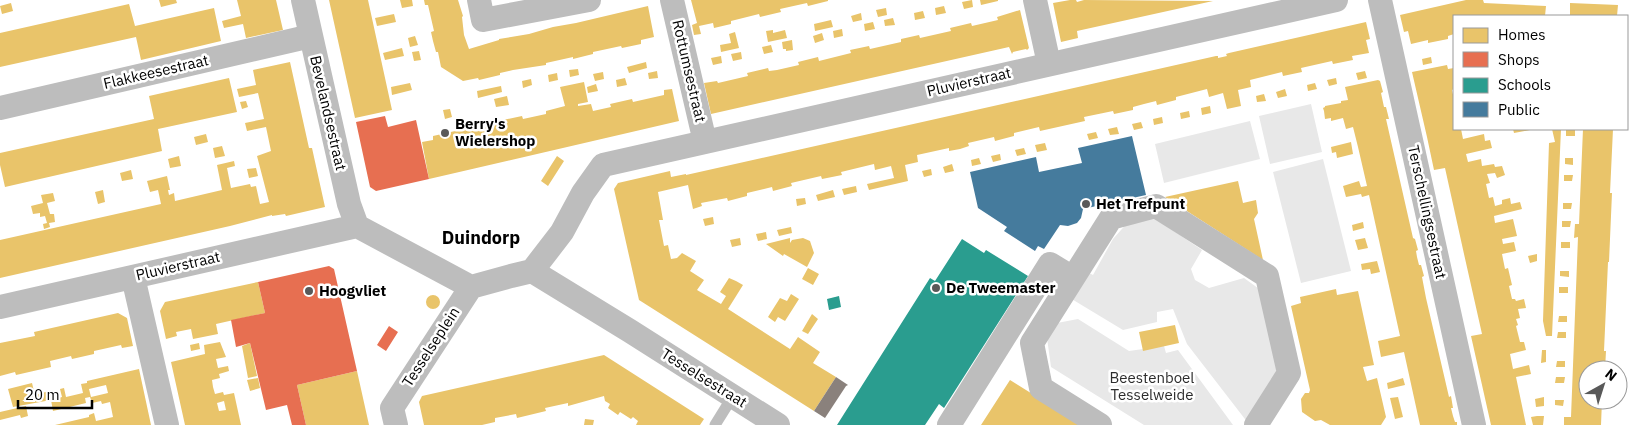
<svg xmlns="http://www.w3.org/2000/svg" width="1643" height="425" font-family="'IBM Plex Sans',sans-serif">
<rect width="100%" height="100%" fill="#fff"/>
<path fill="#e8e8e8" d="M1311,104L1322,152L1270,164L1259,116Z
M1250,121L1260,159L1164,183L1155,144Z
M1323,159L1351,271L1301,283L1273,172Z
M1150,215L1202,250L1191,269L1195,280L1209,288L1244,278L1262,291L1281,369L1248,423L1187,344L1173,309L1157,312V322L1123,330L1070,298L1085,271L1093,275L1113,239L1129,221Z
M1078,319L1129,351L1164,346L1166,353L1178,350L1233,425H1144L1051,367L1047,338L1057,323Z"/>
<path fill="#e9c46a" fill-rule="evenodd" d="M159,0H176L177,3L161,7Z
M237,0H276L283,30L246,38L243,24L224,28L222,21L241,16Z
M329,0H368L392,110L355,118Z
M400,0H412L413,6L402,8Z
M424,0H458L463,16L462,17L464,35L469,49L499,40V39L529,34L553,27L576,23L648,6L654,37L641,40V44L622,48L621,46L593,52V54L573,59V57L546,63V65L513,70L500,73V75L479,80L478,78L463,81L441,67L438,52H436L433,41L431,32L434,31L428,5H425Z
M691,0H828V1L808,6L807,3L780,9L781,12L760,17L759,14L731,21V24L714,28L713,23L699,26L701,34L694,35L692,25L697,23Z
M972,0L973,7L964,9L962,2Z
M980,0H998V1L981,5Z
M1070,0H1076L1077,2L1084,0L1213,1L1077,31L1078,38L1061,42L1053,3Z
M1466,0H1483L1484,3L1546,6L1545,16H1454V34L1448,36V39L1428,43V40L1411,44L1408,31L1404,32L1400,15Z
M11,3L13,11L2,14L0,6Z
M1570,3L1618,5L1617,16H1570Z
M129,4L135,26L214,8L221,41L141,60L136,37L0,67V33Z
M944,6L946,13L936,15L935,8Z
M886,8L887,15L878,17L876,10Z
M1020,10L1029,48L1027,50L1026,49L1013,52L1012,54L1009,47L711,114L704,83L717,81L718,83L748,76L747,73L768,68L769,71L777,70L799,65L798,62L818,57L819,61L851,53L850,50L869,46L870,49L901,42V39L919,35L920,38L951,31L950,28L971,23L972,26L998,20L997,17Z
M923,11L925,18L915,20L914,13Z
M861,13L862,20L853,22L851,16Z
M394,14L396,22L377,26L375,18Z
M893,18L895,25L885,26L884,20Z
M831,20L833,27L815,31L814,24Z
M873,22L875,29L865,31L864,24Z
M1366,22L1370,39L1366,40L1369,53L1352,56L1353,60L1333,64L1332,61L1301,68L1302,72L1283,76L1282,72L1250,80L1251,87L1238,90L1241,106L1227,109L1223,93L1209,97L1207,89L1176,97V100L1157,105L1156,101L1144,104L1133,107V110L1114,114L1113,111L1084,117L1085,121L1040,131L1039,127L1014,133V136L995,141L994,137L968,143L969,146L960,149L949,151V148L917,155L918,162L905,165L908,181L869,190L867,184L894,178L891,166L875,170L874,164L841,172L842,175L822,179L821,176L791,183L792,186L773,191L772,187L747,193V196L728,201L727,198L701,203L702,206L693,209L688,185L658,192L663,220H659L664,246L668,245L671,259L677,258L682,253L696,261L690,271L704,280L697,290L721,304L726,296L720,292L729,278L736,281L743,285L728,309L790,349L798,337L820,352L813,363L836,377L814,411L639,300L614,189L618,183L670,171L671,177L686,174V175L1216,56H1218V58L1227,56L1226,54L1229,53Z
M842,29L843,36L834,38L833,31Z
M773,30V33L785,30L787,38L768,42L766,31Z
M735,32L739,48L721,52L720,45L731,43L729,34Z
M822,33L824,40L815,43L813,36Z
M415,36L418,45L410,47L408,38Z
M792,40L793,50L786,51V49H783L782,42Z
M771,45L773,52L764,54L762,47Z
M402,48L404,56L385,60L383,53Z
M419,51L421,60L414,61L412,52Z
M741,52L742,59L733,61L731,54Z
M721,56L722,63L713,65L711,58Z
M1431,57L1432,63L1423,65L1422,59Z
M290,62L309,148H312L325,207L286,216L285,214L272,216V215L230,226L0,278V240L161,204L158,190L150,192L147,181L167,176L170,190H168L169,195L174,193L175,201L222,190L217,165L234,161L235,166L227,168L231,188L250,184L251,187L256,186L260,204L269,202L257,156L271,151L266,127L247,131L245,123L264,119L258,93L239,97L237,89L256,85L253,70Z
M646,62L647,68L629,73L627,67Z
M1447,65L1448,69L1454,68V89L1452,90L1454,99V129H1461L1463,139L1484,134L1485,141L1490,140L1492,148L1466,154L1468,162L1481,159L1482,166L1494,164L1495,167L1502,166L1505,175L1497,178L1495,173L1487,174L1490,183L1486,184L1489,198L1493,197L1495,206L1502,204V200L1510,198L1511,204L1520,202L1522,209L1494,216L1495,223L1513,219L1517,236L1502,239L1503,244L1514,242L1516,251L1502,254L1505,269L1508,268L1512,285L1509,286L1512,299H1515L1516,301L1524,299L1526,308L1518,309L1520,318L1516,319L1518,325L1516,326L1520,342H1524L1526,350L1510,354L1513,369L1529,365L1531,374L1516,377L1526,425H1491L1471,336L1482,334L1464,254L1445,168L1434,170L1427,137L1412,72Z
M578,69L579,75L570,77L569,70Z
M657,71L658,78L649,79L648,73Z
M1365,71L1367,78L1358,80L1356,73Z
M603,72L604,79L595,81L593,74Z
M557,73L558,80L549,82L548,75Z
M229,78L237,112L158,129L162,151L5,187L0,165V153L154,119L149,96Z
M625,78L627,85L617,87L616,80Z
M1336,78L1337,84L1329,86L1327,80Z
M531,79L532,85L523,88L522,81Z
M1378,80L1380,81L1383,92L1381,93L1384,107H1386L1389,119H1386L1413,238L1415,239L1418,250L1416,251L1417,257L1419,265H1421L1424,276L1422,277L1426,298L1449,397L1451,396L1453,408H1451L1453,416L1455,422H1457V425H1420L1404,352L1381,357L1378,341L1400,336L1369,195L1362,197L1361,194L1346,197L1343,186L1359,181L1361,187L1367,186L1358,147L1353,127L1346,129L1343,118L1331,121V118L1325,119L1324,111L1323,108L1325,107V106L1341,103V101L1348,100L1345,87Z
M584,82L588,102L578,104V106L591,104L593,111L611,107L610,104L632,99L633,102L664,95V90L672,89L679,121L429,179L422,142L433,140V136L464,129L463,124L476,121L478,129L490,126L489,123L522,116L523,119L546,114V111L565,106L560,87Z
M410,83L412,90L392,95L391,87Z
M1315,83L1317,89L1308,91L1307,85Z
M596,84L598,91L588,93L587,87Z
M501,86L502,92L478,98L477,91Z
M1285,89L1287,96L1278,98L1276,92Z
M1264,94L1266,101L1257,102L1256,96Z
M507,96L509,105L496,107L494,99Z
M246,101L248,107L242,109L240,102Z
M1210,106L1211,113L1202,115L1201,108Z
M450,109L452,117L445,119L443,110Z
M1189,111L1190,117L1181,119L1180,113Z
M1162,117L1163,123L1154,125L1153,119Z
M1141,122L1143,128L1134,130L1132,124Z
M1117,127L1119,134L1110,135L1108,129Z
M1513,129H1530V130L1514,133Z
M1552,129H1561L1552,336H1546L1543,321L1549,143L1555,142Z
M1566,129L1575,130V136H1566Z
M1583,129H1613L1610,193H1612L1609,262H1608L1604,351H1606L1605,370H1588V400H1602L1601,425H1564V417H1571L1578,237L1574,238L1575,224H1579Z
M1096,132L1098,138L1089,140L1087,134Z
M206,134L208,142L196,145L194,137Z
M1351,142L1353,154L1337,158L1336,152L1332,153L1331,147Z
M1045,143L1047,150L1037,152L1035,145Z
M222,146L225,156L215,158L213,148Z
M1024,148L1026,154L1017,156L1015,150Z
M1000,154L1001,160L993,162L991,156Z
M179,156L181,166L170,168L168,159Z
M557,156L564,161L548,186L541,181Z
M979,158L981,164L972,166L971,160Z
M1565,158H1573V165L1565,164Z
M952,164L954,171L945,173L943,167Z
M256,168L258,176L249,178L247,169Z
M931,169L932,175L924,177L922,171Z
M131,170L133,179L122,181L120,173Z
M1564,175H1573L1572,181H1564Z
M1238,181L1243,203L1256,200L1258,213L1254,219L1263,260L1165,197Z
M856,186L857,192L844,195L842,189Z
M103,190L105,202L98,204L95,192Z
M833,190L835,197L818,201L816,195Z
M53,193L55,201L47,203L50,214H54L55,222L49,223L50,227L44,229L43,224L47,223L45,216L40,217V213L33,214L31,206L43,203L41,195Z
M805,198L806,204L797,206L796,199Z
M1563,203H1572L1571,209H1563Z
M713,217L714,224L705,226L703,219Z
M1562,221H1571L1570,227H1562Z
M1363,222L1364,228L1353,231L1352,225Z
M791,227L792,233L779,236L777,230Z
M766,232L767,239L758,241L756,234Z
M740,238L741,245L732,247L730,240Z
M790,238V243L792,240L803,238L810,241L814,253L807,267L784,254L783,256L766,244Z
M1365,238L1368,248L1358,250L1355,240Z
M1561,242H1570V248H1561Z
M1537,254V261L1530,263L1528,256Z
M1377,261L1380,272L1371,274L1370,269L1362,270L1361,264Z
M808,268L819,274L813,285L802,279Z
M1560,271H1569V277L1560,276Z
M258,282L265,313L216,324L218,334L193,339L191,329L176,332L177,336L166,339L160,311L165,302Z
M1559,287H1568V293H1559Z
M1336,289L1337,295L1358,291L1374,365L1363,367L1367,381L1377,378L1386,417L1381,425H1330L1321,420L1315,421L1302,412L1301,399L1305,393H1309L1310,390L1291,306L1301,303L1300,297Z
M791,294L799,299L785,321L778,317L775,322L768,317L780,298L787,301Z
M426 302a7 7 0 1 1 14 0a7 7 0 1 1-14 0Z
M118,313L127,318L133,346L122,348L121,345L94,351V354L72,359L71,356L50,361L51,367L16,375L15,372L0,376V343L35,336L34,332Z
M812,314L818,319L808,334L802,331Z
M1559,316H1567V322H1558Z
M1175,325L1179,343L1143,351L1139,332Z
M1558,332H1566V338H1557Z
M220,342L226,357L216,359L218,368L228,366L229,371L219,374L220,378L212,380L213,387L215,394L223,392L224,395L234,393L241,425H185L171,362L205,354L204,345ZM224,401L226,410L219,411L217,403Z
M199,343L200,349L191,351L190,345Z
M250,343L257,376L248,378L242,346Z
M1542,350H1546V362L1541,363Z
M604,355L704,419L700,425H636L638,421L633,417L631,419L620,412L618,415L608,408L610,404L605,401L604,396L568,406V403L545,408L546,411L517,418L516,414L495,418V422L482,425H424L419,402L422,396Z
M1557,361H1565V367H1556Z
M139,369L151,425H55L89,417V415L94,413L96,421L113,417L110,402L102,404L101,401L92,403L90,397L85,398L86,403L53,411L51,400L13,407L8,389L32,383L35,395L49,391L51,400L62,397L60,389L64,388L66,397L83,393L81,384L87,383V381ZM106,385L108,393L91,397L89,389Z
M357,371L369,425H306L297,385Z
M1556,377H1565L1564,383H1555Z
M258,378L260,388L250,391L247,380Z
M1403,378L1405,385L1388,389L1387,383Z
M1010,380L1082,425H981Z
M1398,397L1403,417L1395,419L1390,398Z
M1544,397V406L1536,407L1535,399Z
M1555,400H1564L1563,406L1555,405Z
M26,406L28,416L21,418L20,415L0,420V412Z
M1537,416H1544L1543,425H1533L1531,417Z
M585,419L594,420L593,425H584Z"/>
<path fill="#e76f51" d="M385,116L388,127L416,120L429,179L376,191L370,187L356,122Z
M329,266L334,269L357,371L297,385L306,425H292L287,405L266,410L250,343L236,347L231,320L265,313L258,282Z
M389,326L398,332L386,351L377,345Z"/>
<path fill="#2a9d8f" d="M962,239L984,253L986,250L1028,276L944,408L939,404L925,425H837L930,278L935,281Z
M839,296L841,307L829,310L827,299Z"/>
<path fill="#457b9d" d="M1132,136L1146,195L1083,209L1081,218L1077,223L1068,226L1060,225L1044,249L1038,246L1035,251L1004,231L1007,227L978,208L970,172L1036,157L1039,172L1082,163L1078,148Z"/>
<path fill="#8a817c" d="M836,377L848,385L846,386L825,418L814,411Z"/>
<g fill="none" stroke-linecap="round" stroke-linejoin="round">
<path stroke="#bdbdbd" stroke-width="11" d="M715,425L733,396"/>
<path stroke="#bdbdbd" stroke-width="24" d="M303,0L349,204L357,226
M479,0L483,20L589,0
M672,0L705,142
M1035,0L1049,64
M1380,0L1474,425
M0,108L311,36
M357,226L471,287L511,276L532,271L562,232L583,193L603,165L1336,0
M532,271L630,331L778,425
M133,277L167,425
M0,307L357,226
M396,425L392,408L471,287
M949,425L1050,264L1073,278
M1100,425L1041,388L1032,343L1111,218L1156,206L1267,276L1289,373L1256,425"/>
</g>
<g fill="#595959" stroke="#fff" stroke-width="2">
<circle cx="445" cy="133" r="5"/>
<circle cx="1086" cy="204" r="5"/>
<circle cx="936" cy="288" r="5"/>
<circle cx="309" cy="291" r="5"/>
</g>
<g text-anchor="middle" stroke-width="5" stroke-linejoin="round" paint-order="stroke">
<g font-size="15" fill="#000" stroke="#fff">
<text transform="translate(689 71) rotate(77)" y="5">Rottumsestraat</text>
<text transform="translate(156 72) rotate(-13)" y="5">Flakkeesestraat</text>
<text transform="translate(969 82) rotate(-13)" y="5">Pluvierstraat</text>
<text transform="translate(328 113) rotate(77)" y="5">Bevelandsestraat</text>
<text transform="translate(1427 212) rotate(78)" y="5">Terschellingsestraat</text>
<text transform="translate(178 266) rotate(-13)" y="5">Pluvierstraat</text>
<text transform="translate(431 347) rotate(-57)" y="5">Tesselseplein</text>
<text transform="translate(704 378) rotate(32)" y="5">Tesselsestraat</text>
</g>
<g font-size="15" font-weight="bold" fill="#000" stroke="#fff" text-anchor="start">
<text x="455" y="129">Berry's<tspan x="455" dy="17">Wielershop</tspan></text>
<text x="1096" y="209">Het Trefpunt</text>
<text x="946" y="293">De Tweemaster</text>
<text x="319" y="296">Hoogvliet</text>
</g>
<g font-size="15" fill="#2d2d2d" stroke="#fff">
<text x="1152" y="383">Beestenboel<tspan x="1152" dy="17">Tesselweide</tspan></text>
</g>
<g font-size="18" font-weight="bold" fill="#000" stroke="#fff">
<text x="481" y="244">Duindorp</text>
</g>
</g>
<rect x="1453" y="15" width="175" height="115" fill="#ffffff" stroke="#999999"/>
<rect x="1463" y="28" width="25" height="15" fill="#e9c46a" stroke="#999999"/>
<text x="1498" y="40" font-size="15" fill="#000000">Homes</text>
<rect x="1463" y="52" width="25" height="15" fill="#e76f51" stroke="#999999"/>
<text x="1498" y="65" font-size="15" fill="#000000">Shops</text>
<rect x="1463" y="78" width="25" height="15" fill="#2a9d8f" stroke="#999999"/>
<text x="1498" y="90" font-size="15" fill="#000000">Schools</text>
<rect x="1463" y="102" width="25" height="15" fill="#457b9d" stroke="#999999"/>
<text x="1498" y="115" font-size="15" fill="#000000">Public</text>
<g transform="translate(1603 385) rotate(39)"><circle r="24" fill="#ffffff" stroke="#999999"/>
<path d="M0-4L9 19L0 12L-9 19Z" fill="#595959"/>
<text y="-8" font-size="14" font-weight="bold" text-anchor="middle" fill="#000000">N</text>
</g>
<path d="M18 400v8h74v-8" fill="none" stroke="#000000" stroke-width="2.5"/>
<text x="25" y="400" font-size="15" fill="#000000" stroke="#ffffff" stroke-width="4" paint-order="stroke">20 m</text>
</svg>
